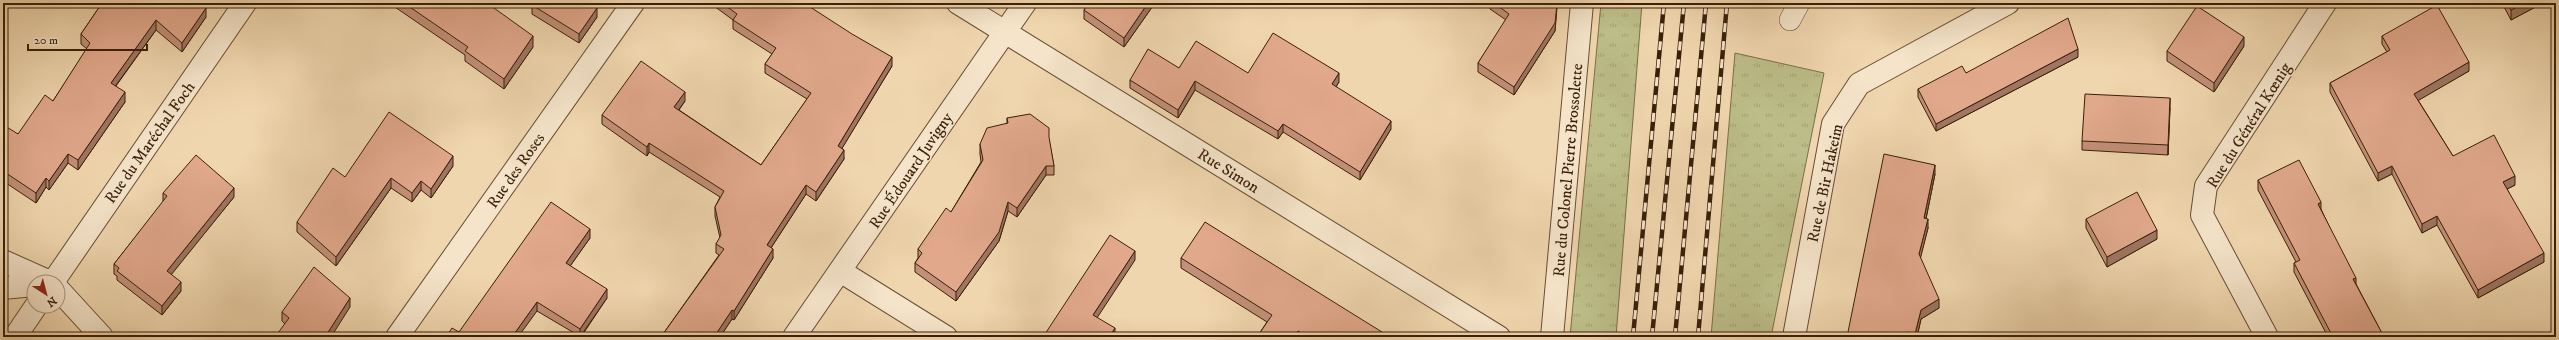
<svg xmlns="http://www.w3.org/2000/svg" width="2559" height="340" font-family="'IM FELL DW Pica',serif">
<defs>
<pattern id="grass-tufts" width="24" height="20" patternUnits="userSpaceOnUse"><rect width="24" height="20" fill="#bcbd88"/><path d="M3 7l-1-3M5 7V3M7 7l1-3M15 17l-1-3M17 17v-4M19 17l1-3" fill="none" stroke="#a2a274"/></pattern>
</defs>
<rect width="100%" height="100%" fill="#f0d6ae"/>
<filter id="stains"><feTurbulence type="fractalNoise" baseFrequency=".005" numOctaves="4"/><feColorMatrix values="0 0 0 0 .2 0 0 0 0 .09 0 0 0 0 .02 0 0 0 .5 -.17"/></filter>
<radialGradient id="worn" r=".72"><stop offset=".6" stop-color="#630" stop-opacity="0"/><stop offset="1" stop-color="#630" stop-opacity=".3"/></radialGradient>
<path fill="url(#grass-tufts)" stroke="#7b6e48" d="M1601,3H1642L1616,337H1570Z
M1735,53L1824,73L1771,337H1711Z"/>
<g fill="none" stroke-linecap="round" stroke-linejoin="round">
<defs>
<path id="lane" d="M1790,20L1799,3"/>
<path id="street" d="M958,3L1499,337
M3,261L50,282
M840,271L946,337
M53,282L245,3
M3,288L34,285
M58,289L102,337
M15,337L36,306
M397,337L633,3
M794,337L1025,3
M1552,337L1582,3
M1794,337L1833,124L1859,84L2008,3
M2267,337L2202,215L2206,186L2325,3"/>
</defs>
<use href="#lane" stroke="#684d32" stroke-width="22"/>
<use href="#street" stroke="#684d32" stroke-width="24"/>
<use href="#lane" stroke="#f5e4ca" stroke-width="21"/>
<use href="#street" stroke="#f5e4ca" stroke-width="22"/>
<defs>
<path id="rail" d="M1633,337L1664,3
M1652,337L1684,3
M1675,337L1706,3
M1698,337L1727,3"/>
</defs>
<use href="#rail" stroke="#3a1f09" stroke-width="4.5"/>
<use href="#rail" stroke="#f5e4ca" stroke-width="3" stroke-dasharray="9" stroke-linecap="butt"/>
</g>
<path fill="#c29078" stroke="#3a1f09" d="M102,3L206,17L182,52L156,30L116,86L125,102L78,170L68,163L49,190L46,187L36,203L3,181V129L18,134L53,101L87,49L81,44V34Z
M389,3H487L533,47L504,89L465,61V55Z
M710,3H804L892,66L842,148L844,159L816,201L806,194L771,248L773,258L734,320L732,319L720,337H663V334L719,255L716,253V244L720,238L715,216V207L720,197L649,152L647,156L602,124V115L685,101L679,110L761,165L807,99L765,73V64L772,54L733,29V20Z
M1089,3H1155L1124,47L1084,19V10Z
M1490,3H1557L1555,31L1514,95L1478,72V63L1506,20L1490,9Z
M2502,3H2543L2511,20Z
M532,5L597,17L579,43L532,14Z
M2382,36L2469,71L2418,100L2453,156L2515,185L2507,189L2544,262L2478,298L2437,225L2422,233L2392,174L2378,181L2330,92V83L2387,52L2382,44Z
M2244,46L2214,92L2167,61V51Z
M2078,57L1936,131L1918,97V89L1966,73Z
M1179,68L1339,82L1336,87L1391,129L1360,180L1283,132L1278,139L1195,90L1178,118L1130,88V80Z
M2170,108L2168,155L2082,150V141Z
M1007,118L1049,140L1054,166V175H1046L1017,217L1008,211L999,241L956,301L915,272V263L918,258V249L951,212L981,162L980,154V144L1007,123Z
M453,166L431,198L421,190L412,202L391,188L336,266L297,232V222L345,177Z
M1935,174L1926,219L1928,228L1920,258L1939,308L1921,319L1917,337H1847Z
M2258,180L2321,209L2356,284L2384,337H2328L2294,272V263L2296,262L2258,190Z
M163,193L234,197L171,274L181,291L162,315L117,280V276L114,274V264L163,202Z
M2086,219L2157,239L2107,267L2086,228Z
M590,238L570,266L607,298L581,337L537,311L446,337L459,332Z
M1181,258L1390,337H1257L1267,322L1181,268Z
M350,307L285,324L282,321V312Z"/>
<path fill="#9e7662" stroke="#3a1f09" d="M1148,3H1155L1124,47V38Z
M1557,3V8L1555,31L1514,95V87Z
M2525,3H2543L2511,20V10Z
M206,8V17L182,52V43Z
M597,8V17L579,43V34Z
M156,20V30L111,92V83Z
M533,36V47L504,89V79Z
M2244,37V46L2214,92V83Z
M2078,49V57L1936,131V124Z
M892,57V66L838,155V146Z
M2469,62V71L2414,103V94Z
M1339,73V82L1332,93V84Z
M1195,81V90L1178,118V110Z
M125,92V102L78,170V160Z
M685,92V101L674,116V107Z
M2170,98V108L2168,155V145Z
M1391,121V129L1360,180V172Z
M1283,124V132L1278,139V131Z
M649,143V152L647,156V147Z
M844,150V159L816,201V192Z
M68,154V163L49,190V181Z
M453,156V166L431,198V189Z
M1935,165V174L1924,228V218Z
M1046,166V175L1017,217V208Z
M2392,166V174L2378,181V173Z
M2515,176V185L2503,191V182Z
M46,178V187L36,203V193Z
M391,178V188L336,266V257Z
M421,181V190L412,202V193Z
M806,185V194L767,254V245Z
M234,188V197L167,280V271Z
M1008,202V211L999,241L956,301V292Z
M2321,202V212L2318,204Z
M2437,216V225L2422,233V224Z
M1928,219V228L1919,264V254Z
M590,229V238L566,272V263Z
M2157,230V239L2107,267V257Z
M773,249V258L734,320V311Z
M1135,251V260L1093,324V315Z
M2544,253V262L2478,298V290Z
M2356,278V287L2353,279Z
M181,282V291L162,315V306Z
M607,289V298L580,337V329Z
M350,298V307L331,337H325Z
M1939,299V308L1921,319L1917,337H1915V334L1921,310Z
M537,302V311L518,337H512Z
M732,310V319L720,337H714Z
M1115,328V337H1109Z
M1298,331V337H1293Z"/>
<path fill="#e1a88c" stroke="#3a1f09" d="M102,3H199L206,8L182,43L156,20L111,83L125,92L78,160L68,154L49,181L46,178L36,193L3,171V129L5,126L18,134L45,95L53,101L90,43L81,34Z
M404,3H487L533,36L504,79L465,51L468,47Z
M533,3H589L597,8L579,34L532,5Z
M722,3H804L852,34L892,57L838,146L844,150L816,192L806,185L767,245L773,249L734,311L732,310L714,337H668L663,334L724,249L716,244L721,235L715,207L724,191L649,143L647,147L602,115L641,61L685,92L674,107L761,165L811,93L765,64L776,48L733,20L737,14Z
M1089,3H1148L1124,38L1084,10Z
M1494,3H1557L1555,23L1514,87L1478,63L1509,14Z
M2507,3H2525L2511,10Z
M2437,5L2469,62L2414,94L2453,156L2494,135L2515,176L2503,182L2544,253L2478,290L2437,216L2422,224L2392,166L2378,173L2330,83L2390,50L2382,36Z
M2197,6L2244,37L2214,83L2167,51Z
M2068,18L2078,49L1936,124L1918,89L1962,66L1966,73Z
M1273,33L1339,73L1332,84L1391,121L1360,172L1283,124L1278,131L1195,81L1178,110L1130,80L1148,49L1179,68L1196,41L1248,73Z
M2085,94L2170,98L2168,145L2082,141Z
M389,112L453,156L431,189L421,181L412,193L391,178L336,257L297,222L333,168L345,177Z
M1030,114L1049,128V137L1054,166H1046L1017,208L1008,202L999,232L956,292L915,263L922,253L918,249L946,208L951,212L983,160L980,144L987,128L1008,123L1007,118Z
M1884,154L1935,165L1924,218L1928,219L1919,254L1939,299L1921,310L1915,334L1907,332L1906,337H1847Z
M196,155L234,188L167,271L181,282L162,306L117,271L119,268L114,264L167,196L163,193Z
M2299,160L2321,202L2318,204L2356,278L2353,279L2384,337H2333L2294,263L2300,260L2258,180Z
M2137,192L2157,230L2107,257L2086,219Z
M551,202L590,229L566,263L607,289L580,329L537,302L512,337H446L452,328L459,332Z
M1205,222L1390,337H1308L1298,331L1293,337H1257L1272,315L1181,258Z
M1110,235L1135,251L1093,315L1115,328L1109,337H1043Z
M314,267L350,298L325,337H275L289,318L282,312Z"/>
<g text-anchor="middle" stroke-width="3" stroke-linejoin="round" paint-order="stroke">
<g font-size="16" fill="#3a1f09" stroke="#f5e4ca">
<text transform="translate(2248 125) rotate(-58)" y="6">Rue du Général Kœnig</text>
<text transform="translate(149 142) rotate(-55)" y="6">Rue du Maréchal Foch</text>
<text transform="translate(515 170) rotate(-55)" y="6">Rue des Roses</text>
<text transform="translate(910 170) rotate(-56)" y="6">Rue Édouard Juvigny</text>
<text transform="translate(1229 170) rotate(32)" y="6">Rue Simon</text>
<text transform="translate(1567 170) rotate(-85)" y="6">Rue du Colonel Pierre Brossolette</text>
<text transform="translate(1824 183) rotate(-78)" y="6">Rue de Bir Hakeim</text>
</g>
</g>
<rect width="2559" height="340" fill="none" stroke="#f0d6ae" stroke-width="16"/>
<rect x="4" y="4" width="2551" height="332" fill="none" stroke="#3a1f09" stroke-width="2"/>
<rect x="8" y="8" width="2543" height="324" fill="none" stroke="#3a1f09"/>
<g transform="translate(46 294) rotate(144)"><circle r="19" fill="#f5e4ca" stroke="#aa957d"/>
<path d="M0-3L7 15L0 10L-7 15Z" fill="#8f2418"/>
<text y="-6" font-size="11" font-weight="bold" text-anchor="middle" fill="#3a1f09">N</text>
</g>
<path d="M28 44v6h119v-6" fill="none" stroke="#3a1f09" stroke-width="2"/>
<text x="34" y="44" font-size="12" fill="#3a1f09" stroke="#f5e4ca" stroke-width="3" paint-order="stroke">20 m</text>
<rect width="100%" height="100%" filter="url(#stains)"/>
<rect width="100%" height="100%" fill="url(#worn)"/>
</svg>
